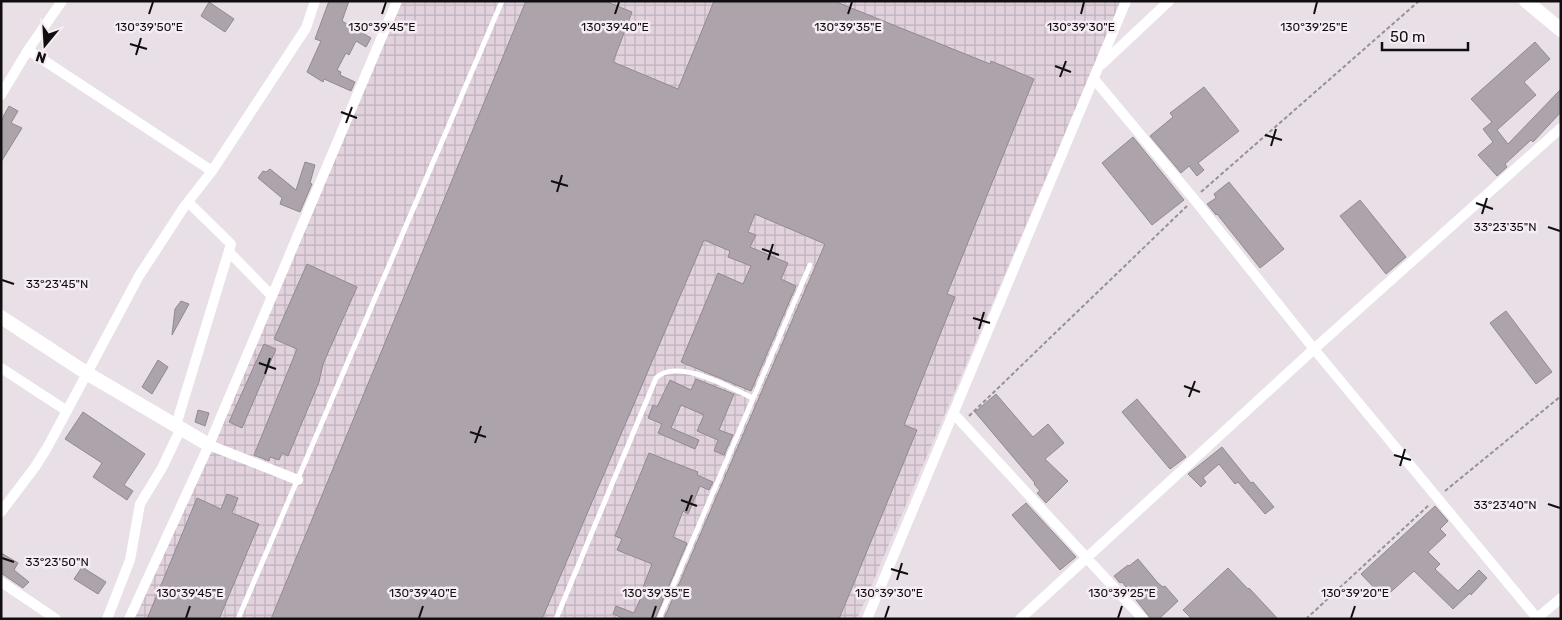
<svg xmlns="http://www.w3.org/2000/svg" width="1562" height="620" font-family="Rubik,sans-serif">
<defs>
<pattern id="industrial-grid" width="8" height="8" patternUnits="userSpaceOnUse" patternTransform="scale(1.25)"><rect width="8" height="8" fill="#e1d2de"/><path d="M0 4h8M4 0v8" fill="none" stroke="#c0b3bd"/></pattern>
</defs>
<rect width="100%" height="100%" fill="#e8dfe7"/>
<path fill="url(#industrial-grid)" d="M400,1H1122L857,619H133Z"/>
<path fill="#aca4aa" stroke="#928a91" d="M329,1H349L342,21L371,38L366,47L356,41L349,55L346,53L337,70L341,72L340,75L355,82L351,91L324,79L323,82L307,72L321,41L315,39Z
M526,1H605L632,12L613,62L678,89L714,1H834L990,64L991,61L1034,79L947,294L955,297L904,425L917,430L839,619H664L825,244L755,214L748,232L756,235L750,247L788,263L781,279L796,286L751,391L681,362L718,273L743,284L751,266L728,257L730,251L704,240L542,619H271Z
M209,2L234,19L225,32L201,16Z
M1535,42L1550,59L1524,82L1536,95L1497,130L1508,144L1561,89V112L1533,142L1531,140L1505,164L1507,167L1497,176L1478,155L1493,142L1483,129L1492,122L1471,99Z
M1204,87L1239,131L1198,163L1204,170L1197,176L1189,166L1181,173L1150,136L1173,117L1170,113Z
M9,106L18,111L11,123L22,128L1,162V124L4,115Z
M1133,137L1184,200L1152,225L1102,163Z
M305,162L315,165L310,183L312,184L300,212L280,204L282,198L258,178L263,171L266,172L270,169L296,190Z
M1229,182L1284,249L1260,268L1217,214L1216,215L1207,204L1216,198L1214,194Z
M1360,200L1406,257L1386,274L1340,216Z
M307,264L357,287L323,364L319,382L288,456L282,453L279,460L270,457L269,461L254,455L297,349L274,339Z
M181,301L189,304L172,335L175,309Z
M1506,311L1552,372L1536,384L1490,323Z
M264,344L276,349L242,428L229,422Z
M158,360L168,367L152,394L142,387Z
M696,379L734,394L719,430L733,435L724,455L714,451L718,440L697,431L704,415L681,405L671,428L699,440L695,449L658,433L662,424L648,418L653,405L657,407L670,380L691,390Z
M996,394L1033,437L1048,424L1064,443L1045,459L1068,481L1046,503L1037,493L1040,491L1034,484L1035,483L975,412Z
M1137,399L1186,457L1170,469L1122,412Z
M198,410L209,413L205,426L195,422Z
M83,412L145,454L124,485L133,491L127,500L93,477L102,463L65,439Z
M1222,447L1251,483L1253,482L1274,507L1265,514L1238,482L1235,484L1219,464L1203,478L1206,482L1201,487L1188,474Z
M649,453L698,472L697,475L713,482L709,490L700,486L688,514L683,511L673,537L687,543L655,619H625L613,614L616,606L634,613L644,591L642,590L652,564L617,550L622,539L615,536Z
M227,494L238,498L232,513L259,524L219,619H147L197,498L221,509Z
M1026,503L1076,557L1060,570L1012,515Z
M1435,506L1448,521L1440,529L1446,535L1428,552L1440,564L1435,569L1458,591L1479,570L1487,578L1471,595L1470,593L1453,609L1414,571L1384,598L1361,574Z
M1,553L18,563L14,570L29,582L23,588L1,573Z
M1138,559L1158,583L1163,587L1165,586L1178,601L1159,619H1151L1122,582L1120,583L1114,576L1128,565L1129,566Z
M82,567L106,582L98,594L74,579Z
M1228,568L1248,589L1249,588L1278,619H1192L1183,610Z"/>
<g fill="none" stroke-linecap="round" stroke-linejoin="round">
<path stroke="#979196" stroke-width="2" stroke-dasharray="4 2.5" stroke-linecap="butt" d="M1201,192L1419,1
M969,416L1187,206
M1445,491L1561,396
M1306,619L1430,504"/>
<path stroke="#fff" stroke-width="5" d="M238,619L502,1
M556,619L656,378C677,357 730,388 753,398
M659,619L810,265"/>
<path stroke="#fff" stroke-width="10" d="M28,50L212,171
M1102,64L1169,1
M1094,79L1194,199L1314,349L1536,617
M1,95L28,50L62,1
M229,252L272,296
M1,368L67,411
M953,413L1143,619
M176,425L231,244L188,202
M209,445L298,480
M1,512L35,467L47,448L139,276L184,207L212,171L306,28L315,1
M1,582L56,619
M107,619L130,560L140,504L162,468L181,428
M129,619L209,445L397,1
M867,619L1126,1
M1020,619L1314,349L1561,128
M1536,619L1561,598"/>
<path stroke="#fff" stroke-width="14" d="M1526,1L1561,30
M1,317L88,374L209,445"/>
</g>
<path fill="none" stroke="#110e10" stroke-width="2" d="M149,14L153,2M382,14L386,2M615,14L619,2M848,14L852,2M1081,14L1084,2M1314,14L1317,2M130,44L147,49M136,55L141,38M1055,66L1071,72M1060,77L1066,61M341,112L357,118M346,123L352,107M1265,135L1282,140M1271,146L1276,129M551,181L568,186M557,192L562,175M1476,203L1493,209M1482,214L1487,198M1548,227L1560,231M762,249L779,255M768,260L773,244M2,280L14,284M973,318L990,323M979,329L984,312M259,363L276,369M265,374L270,358M1184,386L1200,392M1189,397L1195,381M470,432L486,437M475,443L481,426M1394,455L1411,460M1400,466L1405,449M681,500L697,506M1548,504L1560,508M686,511L692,495M2,558L14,562M891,569L908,574M897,580L902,563M186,618L190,606M419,618L423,606M652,618L656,606M885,618L889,606M1118,618L1122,606M1351,618L1355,606"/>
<g font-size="12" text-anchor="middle" fill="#110e10" stroke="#f6edf4" stroke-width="5" stroke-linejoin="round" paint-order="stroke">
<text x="149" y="31">130°39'50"E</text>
<text x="382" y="31">130°39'45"E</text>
<text x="615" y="31">130°39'40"E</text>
<text x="848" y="31">130°39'35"E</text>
<text x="1081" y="31">130°39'30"E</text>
<text x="1314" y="31">130°39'25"E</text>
<text x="1505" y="231">33°23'35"N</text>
<text x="57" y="288">33°23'45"N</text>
<text x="1505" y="509">33°23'40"N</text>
<text x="57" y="566">33°23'50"N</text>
<text x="190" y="597">130°39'45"E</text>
<text x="423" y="597">130°39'40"E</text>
<text x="656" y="597">130°39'35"E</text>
<text x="889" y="597">130°39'30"E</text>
<text x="1122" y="597">130°39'25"E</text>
<text x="1355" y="597">130°39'20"E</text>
</g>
<rect width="1562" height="620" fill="none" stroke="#110e10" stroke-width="5"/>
<g transform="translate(45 45) rotate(198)" stroke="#f6edf4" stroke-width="4" paint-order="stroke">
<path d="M0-4L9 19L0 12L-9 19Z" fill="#110e10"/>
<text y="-8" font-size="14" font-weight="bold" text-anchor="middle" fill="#110e10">N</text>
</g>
<path d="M1382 42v8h86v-8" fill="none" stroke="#110e10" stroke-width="2.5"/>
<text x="1390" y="42" font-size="15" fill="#110e10" stroke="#f6edf4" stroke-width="4" paint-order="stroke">50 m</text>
</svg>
